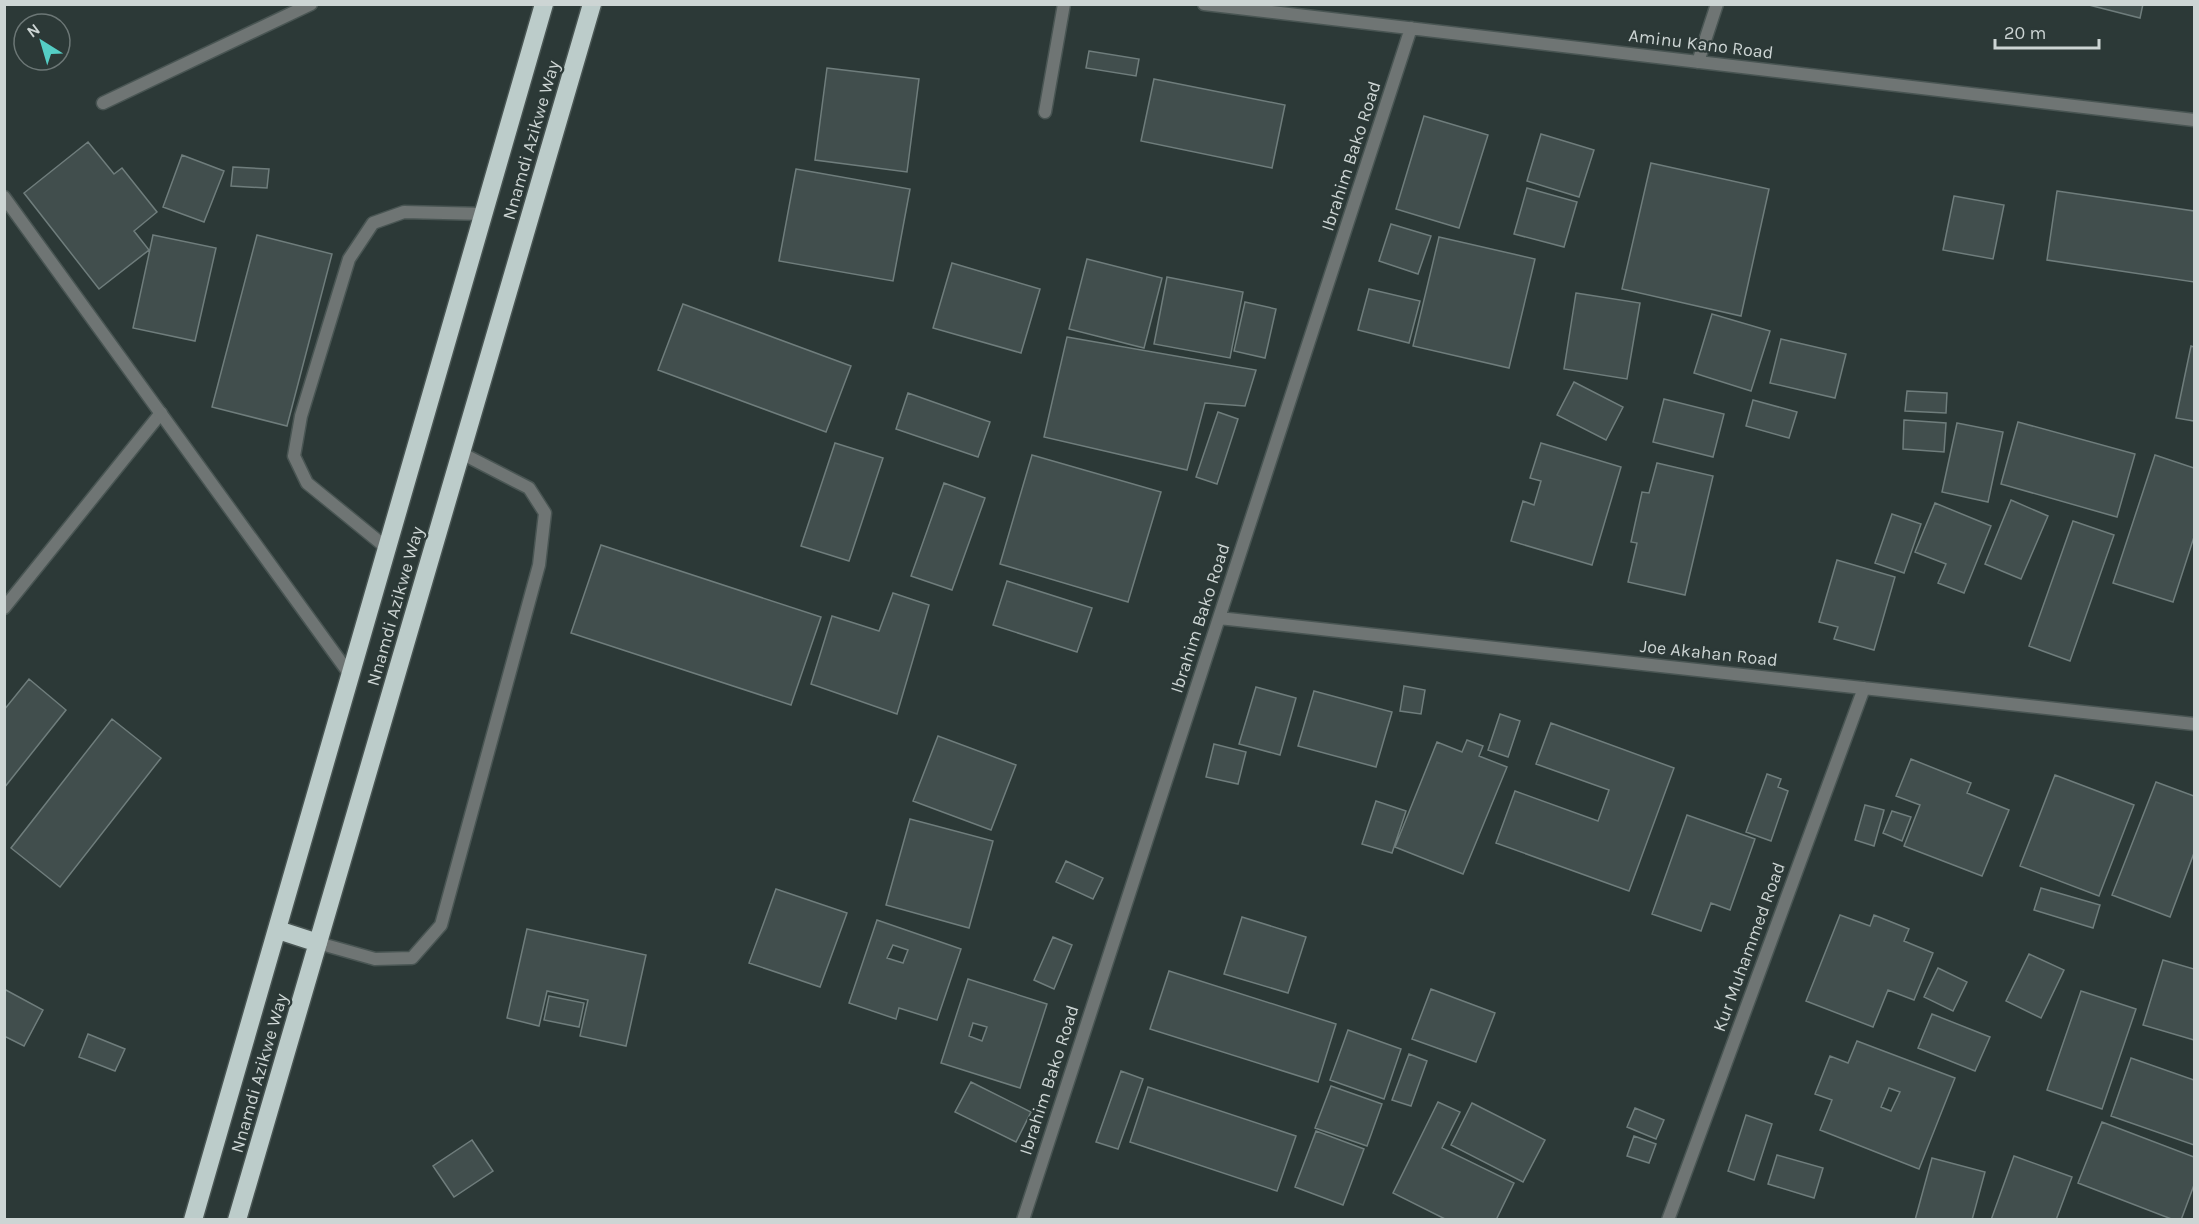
<svg xmlns="http://www.w3.org/2000/svg" width="2199" height="1224" font-family="Karla,sans-serif">
<rect width="100%" height="100%" fill="#2c3937"/>
<path fill="#414e4d" stroke="#6f7d7c" stroke-width="1.5" fill-rule="evenodd" d="M2085,4H2143L2140,18Z
M1089,51L1139,59L1136,76L1086,68Z
M827,68L919,79L907,172L815,160Z
M1154,79L1285,105L1272,168L1141,141Z
M1424,116L1488,135L1459,228L1396,209Z
M1541,134L1594,150L1579,197L1527,181Z
M88,142L114,174L122,168L157,212L134,231L149,250L99,289L24,193Z
M182,155L224,171L204,222L163,207Z
M1651,163L1769,189L1741,316L1622,289Z
M233,167L269,169L267,188L231,186Z
M796,169L910,189L893,281L779,261Z
M1527,188L1577,202L1564,247L1514,234Z
M2057,191L2194,211V282L2047,260Z
M1954,196L2004,205L1993,259L1943,250Z
M1391,224L1431,236L1418,274L1379,261Z
M153,235L216,248L195,341L133,328Z
M257,235L332,254L287,426L212,407Z
M1439,237L1535,259L1509,368L1413,346Z
M1087,259L1162,278L1144,348L1069,329Z
M952,263L1040,289L1021,353L933,328Z
M1167,277L1243,292L1230,358L1154,344Z
M1369,289L1420,301L1409,343L1358,330Z
M1576,293L1640,303L1627,379L1564,369Z
M1245,302L1276,309L1265,358L1234,351Z
M683,304L851,366L826,432L658,370Z
M1712,314L1770,331L1751,391L1694,373Z
M1067,337L1256,370L1245,406L1205,403L1187,470L1044,437Z
M1781,339L1846,354L1835,398L1770,383Z
M2191,346L2194,347V421L2176,418Z
M1574,382L1623,407L1606,440L1557,415Z
M1907,391L1947,393L1946,413L1905,411Z
M908,393L990,422L978,457L896,429Z
M1664,399L1724,414L1713,457L1653,442Z
M1753,400L1797,412L1789,438L1746,426Z
M1218,412L1238,419L1217,484L1196,477Z
M1904,420L1946,423L1944,452L1903,449Z
M2018,422L2135,454L2117,517L2001,484Z
M1957,423L2003,432L1988,502L1942,492Z
M835,443L883,458L849,561L801,546Z
M1541,443L1621,467L1592,565L1511,541L1523,501L1534,505L1541,481L1530,478Z
M1032,455L1161,492L1128,602L1000,564Z
M2155,455L2194,468V537L2173,602L2113,583Z
M1657,463L1713,476L1685,595L1628,582L1637,543L1631,542L1642,492L1649,493Z
M944,483L985,498L952,590L911,576Z
M2011,500L2048,516L2021,579L1985,564Z
M1935,503L1991,526L1964,593L1938,583L1946,564L1915,552Z
M1892,514L1921,524L1904,573L1875,563Z
M2073,521L2114,535L2070,661L2029,646Z
M601,545L821,617L791,705L571,633Z
M1837,560L1895,577L1874,650L1834,639L1838,627L1819,622Z
M1007,581L1092,608L1077,652L993,625Z
M893,593L929,605L897,714L811,684L832,616L879,631Z
M29,679L66,710L4,788V710Z
M1404,686L1425,690L1421,714L1400,711Z
M1256,687L1296,698L1280,755L1239,744Z
M1314,691L1392,712L1376,767L1298,746Z
M1500,714L1520,721L1508,757L1488,750Z
M112,719L161,758L60,887L11,848Z
M1551,723L1674,768L1629,891L1496,843L1515,791L1598,821L1609,790L1536,764Z
M938,736L1016,765L991,830L913,801Z
M1467,740L1483,746L1479,756L1507,767L1463,874L1395,847L1437,742L1462,752Z
M1214,744L1246,752L1238,784L1206,777Z
M1911,759L1971,783L1967,793L2009,810L1982,876L1904,846L1920,805L1896,796Z
M1767,774L1781,779L1778,787L1788,791L1771,841L1746,832Z
M2055,775L2134,805L2099,896L2020,866Z
M2156,782L2194,796V853L2170,917L2112,895Z
M1376,801L1406,811L1392,853L1362,844Z
M1865,805L1884,810L1874,846L1855,840Z
M1892,811L1911,817L1902,841L1883,833Z
M1687,815L1755,839L1730,910L1711,903L1701,931L1652,914Z
M910,819L993,841L969,928L886,905Z
M1066,861L1103,878L1093,899L1056,882Z
M2041,888L2100,905L2093,928L2034,910Z
M776,889L847,913L820,987L749,963Z
M1840,915L1870,926L1874,915L1909,929L1904,941L1933,953L1914,1000L1888,990L1873,1027L1806,1001Z
M1242,917L1306,937L1288,993L1224,974Z
M877,920L961,949L937,1020L899,1008L896,1019L849,1003ZM893,945L908,950L903,963L887,958Z
M527,929L646,955L626,1046L580,1036L588,1000L547,991L539,1026L507,1018Z
M1053,937L1072,945L1054,989L1034,980Z
M2029,954L2064,970L2041,1018L2006,1001Z
M2163,960L2194,969V1040L2143,1025Z
M1938,968L1967,982L1953,1011L1924,997Z
M1169,971L1336,1024L1318,1082L1150,1029Z
M968,979L1047,1004L1020,1088L941,1063ZM973,1023L987,1027L982,1041L969,1036Z
M4,989L43,1010L24,1046L4,1036Z
M1431,989L1495,1013L1476,1062L1412,1039Z
M2081,991L2136,1009L2102,1109L2047,1090Z
M549,996L584,1003L579,1027L544,1020Z
M1932,1014L1990,1037L1975,1071L1918,1048Z
M1348,1030L1401,1049L1384,1099L1330,1080Z
M88,1034L125,1049L115,1071L79,1057Z
M1857,1041L1955,1078L1919,1169L1820,1130L1832,1100L1815,1094L1830,1056L1848,1063ZM1889,1088L1900,1092L1891,1111L1881,1107Z
M1409,1054L1427,1061L1411,1106L1392,1100Z
M2131,1058L2194,1080V1145L2111,1116Z
M1121,1071L1143,1079L1118,1149L1096,1142Z
M971,1082L1031,1112L1016,1142L955,1112Z
M1331,1086L1382,1104L1367,1146L1315,1128Z
M1148,1087L1296,1136L1277,1191L1130,1142Z
M1438,1102L1460,1112L1442,1148L1514,1183L1496,1220H1447L1393,1193Z
M1472,1103L1545,1140L1523,1182L1451,1145Z
M1635,1108L1664,1120L1656,1139L1627,1127Z
M1746,1115L1772,1124L1754,1180L1728,1171Z
M2102,1122L2194,1157V1185L2181,1220H2174L2078,1183Z
M1316,1131L1364,1149L1343,1205L1295,1187Z
M1634,1136L1656,1144L1649,1163L1627,1156Z
M472,1140L493,1171L454,1197L433,1166Z
M1777,1155L1823,1168L1814,1198L1768,1184Z
M2014,1156L2072,1177L2056,1220H1991Z
M1932,1158L1985,1172L1972,1220H1915Z"/>
<g fill="none" stroke-linecap="round" stroke-linejoin="round">
<defs>
<path id="lane" d="M103,103L311,4
M1045,112L1064,4
M388,549L307,483L294,456L301,416L349,259L373,223L404,212L484,214
M4,608L161,413
M318,943L375,959L412,958L441,925L539,565L545,513L529,488L461,453"/>
<path id="street" d="M1204,4L2194,120
M1698,62L1717,4
M4,197L351,676
M1219,618L2194,724
M1023,1220L1411,28
M1668,1220L1864,688"/>
<path id="highway" d="M278,930L318,943
M193,1220L544,4
M237,1220L592,4"/>
</defs>
<use href="#lane" stroke="#495553" stroke-width="15"/>
<use href="#street" stroke="#495553" stroke-width="15"/>
<use href="#highway" stroke="#495553" stroke-width="21"/>
<use href="#lane" stroke="#6f7574" stroke-width="12"/>
<use href="#street" stroke="#6f7574" stroke-width="12"/>
<use href="#highway" stroke="#bcccca" stroke-width="18"/>
</g>
<g text-anchor="middle" stroke-width="4.5" stroke-linejoin="round" paint-order="stroke">
<g font-size="18" fill="#cdd5d4" stroke="#2c3937">
<text transform="translate(1701 44) rotate(7)" y="6">Aminu Kano Road</text>
<text transform="translate(531 140) rotate(-74)" y="6">Nnamdi Azikwe Way</text>
<text transform="translate(1351 156) rotate(-72)" y="6">Ibrahim Bako Road</text>
<text transform="translate(395 606) rotate(-74)" y="6">Nnamdi Azikwe Way</text>
<text transform="translate(1200 618) rotate(-72)" y="6">Ibrahim Bako Road</text>
<text transform="translate(1709 653) rotate(6)" y="6">Joe Akahan Road</text>
<text transform="translate(1749 947) rotate(-70)" y="6">Kur Muhammed Road</text>
<text transform="translate(259 1073) rotate(-74)" y="6">Nnamdi Azikwe Way</text>
<text transform="translate(1049 1080) rotate(-72)" y="6">Ibrahim Bako Road</text>
</g>
</g>
<rect width="2199" height="1224" fill="none" stroke="#cdd5d4" stroke-width="12"/>
<g transform="translate(42 42) rotate(323)"><circle r="28" fill="#2c3937" stroke="#6c7776" stroke-width="1.5"/>
<path d="M0-4.5L10 22L0 15L-10 22Z" fill="#55cec5"/>
<text y="-9" font-size="16" font-weight="bold" text-anchor="middle" fill="#cdd5d4">N</text>
</g>
<path d="M1995 39v9h104v-9" fill="none" stroke="#cdd5d4" stroke-width="3"/>
<text x="2004" y="39" font-size="18" fill="#cdd5d4" stroke="#2c3937" stroke-width="4.5" paint-order="stroke">20 m</text>
</svg>
